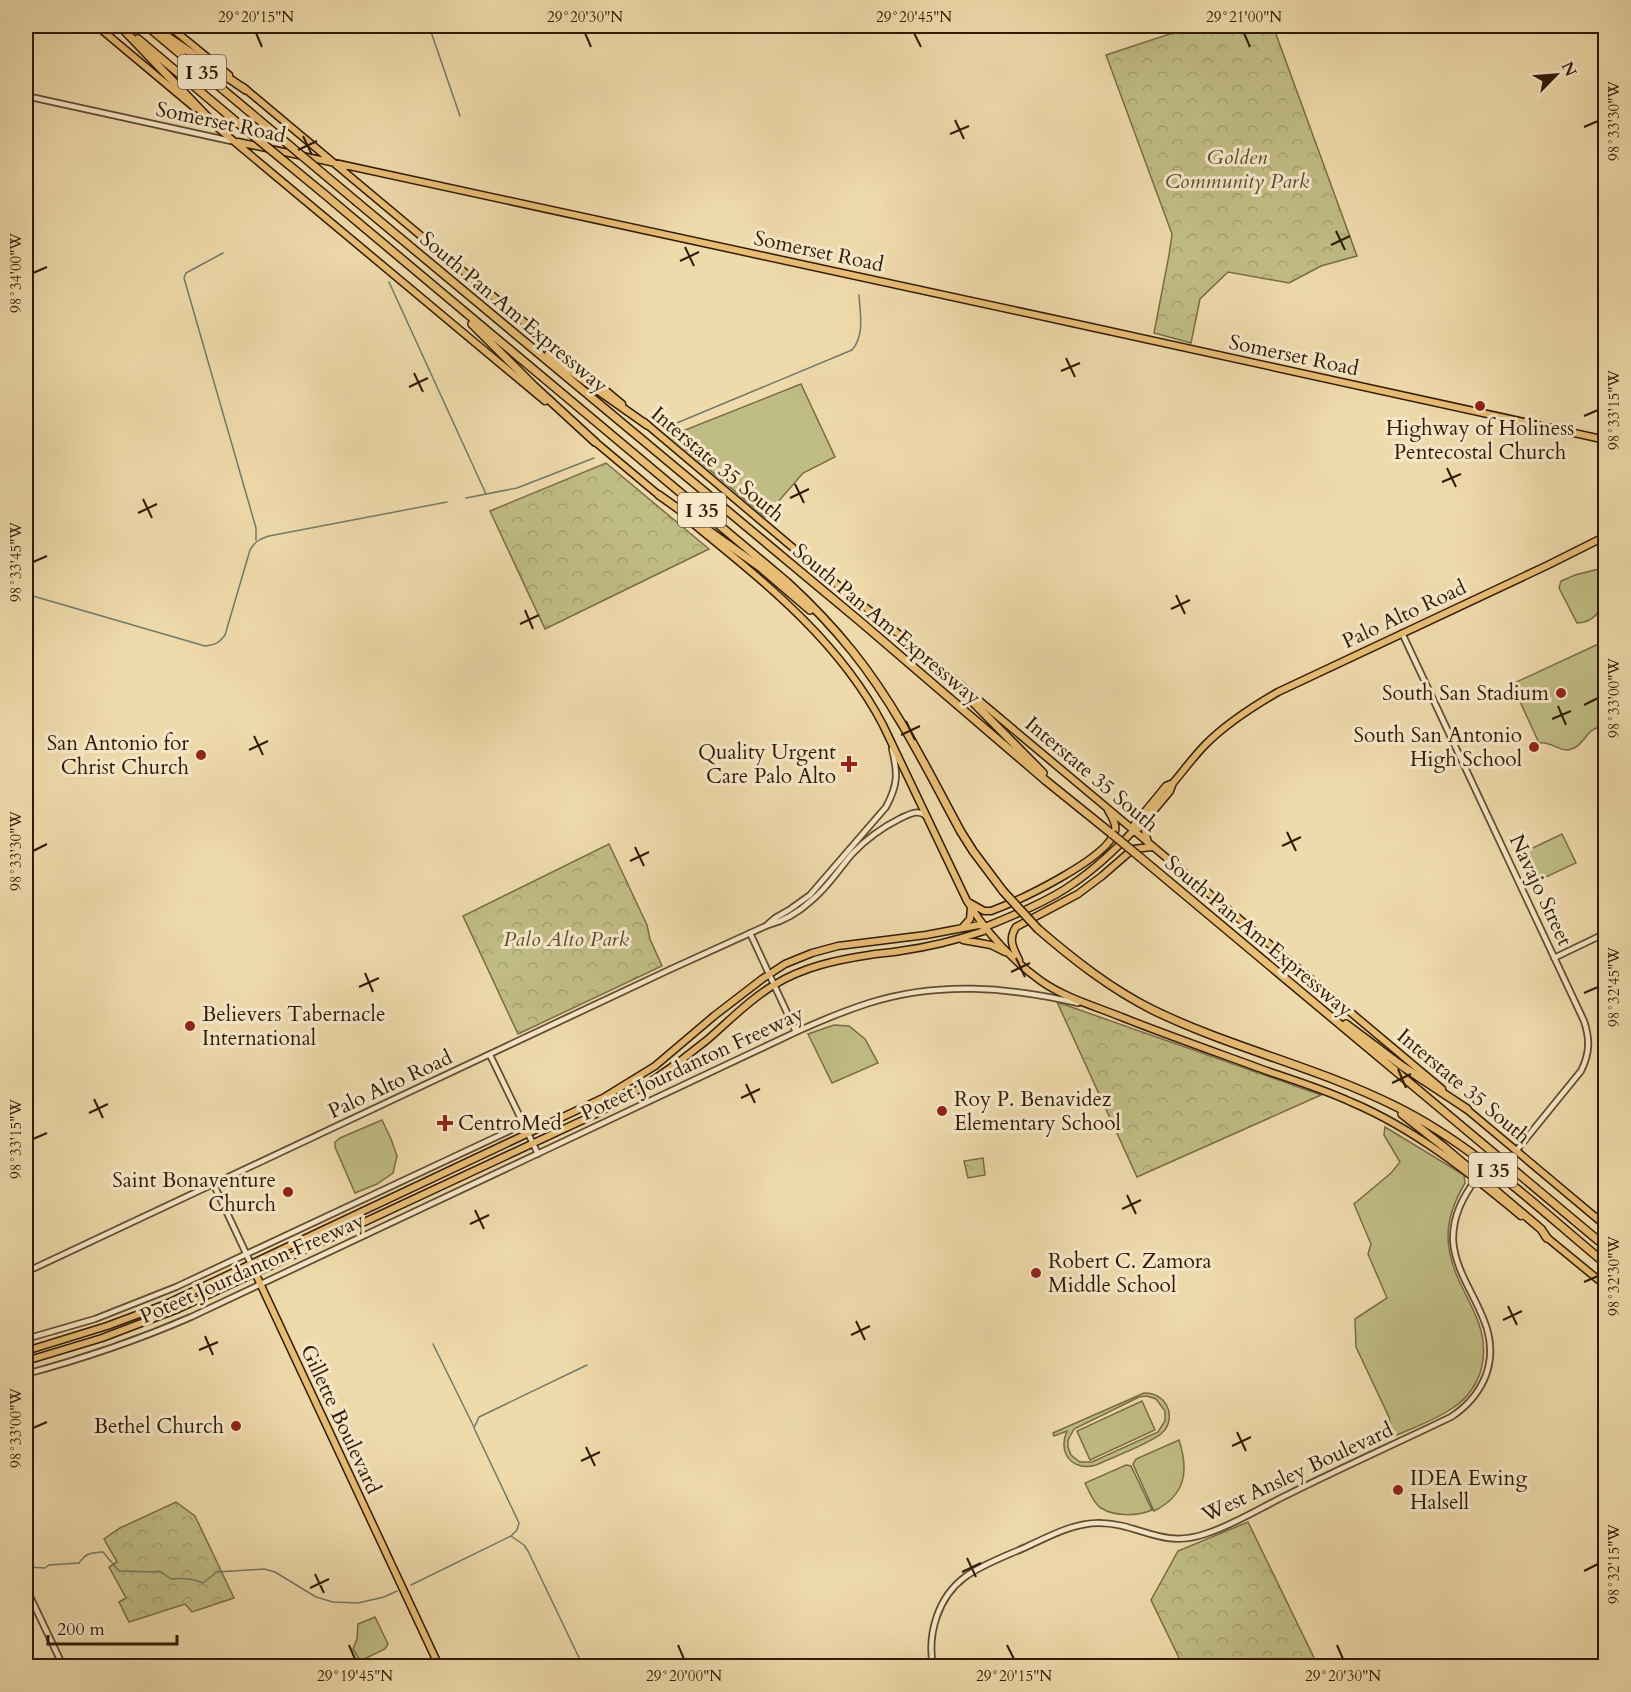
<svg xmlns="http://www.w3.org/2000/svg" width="1631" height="1692" font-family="Cardo,serif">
<defs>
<pattern id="forest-crowns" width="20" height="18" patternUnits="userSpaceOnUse" patternTransform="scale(1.5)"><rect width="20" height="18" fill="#c0bd84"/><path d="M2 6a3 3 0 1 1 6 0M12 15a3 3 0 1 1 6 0" fill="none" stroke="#a5a270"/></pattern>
</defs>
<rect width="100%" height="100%" fill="#efdaab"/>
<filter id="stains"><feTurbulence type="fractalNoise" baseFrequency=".00333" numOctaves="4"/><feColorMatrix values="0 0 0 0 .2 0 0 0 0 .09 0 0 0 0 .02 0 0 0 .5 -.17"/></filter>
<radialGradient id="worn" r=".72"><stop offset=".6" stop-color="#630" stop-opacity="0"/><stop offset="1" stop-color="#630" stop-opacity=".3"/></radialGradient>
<path fill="#c0bd84" stroke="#786c46" stroke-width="1.5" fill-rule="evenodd" d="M801,384L835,457L803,473L765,517L670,436Z
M1603,568C1611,589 1604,622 1577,623L1559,588L1561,581L1575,575Z
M1605,641V725C1601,726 1593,729 1589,733C1583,740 1578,749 1567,750C1557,750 1550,741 1539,743L1512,684Z
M1562,834L1576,863L1533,883L1520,854Z
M834,1025L849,1026L865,1039L878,1063L832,1083L808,1034Z
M382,1120L391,1139L397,1156L393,1173L377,1184L355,1193L335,1147V1142L340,1138Z
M1385,1127L1464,1175L1465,1183C1453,1203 1445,1224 1449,1248C1455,1293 1494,1321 1481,1370C1477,1384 1467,1399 1454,1407C1436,1420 1413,1428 1392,1437L1389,1417L1356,1347L1355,1319L1387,1298L1368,1254L1371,1244L1354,1204L1391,1173L1400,1162L1384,1135Z
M1144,1393C1153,1393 1162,1397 1167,1406C1171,1414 1170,1425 1163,1432C1154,1442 1111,1458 1096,1465C1073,1472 1057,1453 1067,1431L1054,1436L1053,1433ZM1147,1396L1156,1399L1165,1411V1421L1158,1432L1092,1462H1080L1071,1455L1068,1447V1440L1074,1429L1139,1397Z
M1142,1401L1155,1430L1090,1460L1077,1431Z
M1179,1440C1189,1471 1186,1495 1154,1511L1133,1464L1136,1459Z
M1126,1465L1131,1466L1152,1510C1138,1516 1115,1517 1101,1508C1093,1503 1089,1491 1085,1483Z
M375,1617L388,1644L385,1649L360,1661L353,1649L357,1639L358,1624Z"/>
<path fill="url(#forest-crowns)" stroke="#786c46" stroke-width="1.5" d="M1194,26H1273L1357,256L1321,266L1289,283L1228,272L1200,299L1191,343L1154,333L1169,255L1172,234L1106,55Z
M606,463L709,549L545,629L490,511Z
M609,844L647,925L650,939L662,966L518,1034L463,916Z
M1057,1002L1321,1095L1137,1177Z
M983,1158L985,1175L968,1178L964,1161Z
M176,1502L195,1516L234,1598L192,1612L185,1604L129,1622L119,1602L126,1598L109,1567L117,1562L104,1539L120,1528Z
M1248,1522L1317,1664L1313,1666H1183L1151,1600L1178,1551Z"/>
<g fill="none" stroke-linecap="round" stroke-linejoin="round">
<path stroke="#707b69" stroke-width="1.5" d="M429,26L460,116
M223,253L186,273L184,278L256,528V540
M389,282L486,494
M672,425L852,350C865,335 860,313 859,295
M466,498L517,488L594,458
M26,594L205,646C215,645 219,643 225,635L250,550C255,541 260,539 269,536L447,502
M433,1344L474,1427
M511,1536L524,1545L528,1551L583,1666
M26,1562L28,1567L45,1568L49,1565L79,1563C86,1553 91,1553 103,1552L119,1571L161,1572L171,1579C182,1578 194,1579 203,1583L217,1572L264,1569L275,1572L316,1597L333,1602L358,1603L384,1597L397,1591
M411,1585L511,1536L517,1530L519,1523L474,1428L479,1417L587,1365"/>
<defs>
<path id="minor" d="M26,96L231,141
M1402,633L1584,1021C1590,1039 1590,1053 1581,1071L1516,1151
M768,924L775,918L789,910L810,895L886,807C898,785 898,773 892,749
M750,933L796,1032
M1554,958L1606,933
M490,1055L538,1154
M214,1185L251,1264
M26,1272L671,969L768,925C784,921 800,911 812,900C828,887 839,869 852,854C866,839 883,827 901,818C910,814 918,809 926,816
M26,1339L95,1319L176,1287L524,1124
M26,1374C82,1359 138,1340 191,1317L796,1032C820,1021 844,1011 869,1003C938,981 1008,987 1078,1003
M26,1588L63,1666
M933,1666C927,1634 938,1597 965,1577C983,1564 1006,1556 1026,1547C1050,1536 1073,1523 1099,1523C1139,1523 1161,1549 1205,1534C1234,1525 1260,1508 1287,1495C1341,1468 1397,1443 1451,1417C1468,1406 1479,1393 1486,1375C1505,1322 1455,1287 1453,1239C1453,1215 1463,1197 1476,1179"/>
<path id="major" d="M97,26L195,108
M169,26L229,75
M243,87L622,404
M212,123L545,401
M238,142L1068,322L1606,440
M644,422L824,574L911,644
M593,440L661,497
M685,517C759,578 837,637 883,725L967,901C986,932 1012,960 1041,981C1065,998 1097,1007 1124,1018C1172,1037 1221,1054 1270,1072C1297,1081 1325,1090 1351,1102C1415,1129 1468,1172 1521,1216
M951,677L1442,1089
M1145,820V830L1148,843
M1134,830V825L1166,786L1173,783
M970,903L984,911H991C1018,901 1108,859 1115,831C1117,824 1111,816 1108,810
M962,928L970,919L971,908
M963,940L991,945L1005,952
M1019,960C1013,948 1008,939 1016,927L1078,894L1102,876L1133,849L1152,847
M1464,1107L1606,1226
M1545,1236L1606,1286
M251,1264L439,1666
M26,1351L107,1326L166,1304L603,1098L655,1066L714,1016L762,979L785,964L812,953L838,946L926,935L979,925L985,927
M26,1361L102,1338L178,1309L598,1113C637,1092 673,1068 707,1040C728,1022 750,999 774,985C803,967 836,960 869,955C879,953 890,953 900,951C929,947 957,940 984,931L985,927C1012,916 1051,900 1074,883C1096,868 1115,850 1134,830L1139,828L1170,791L1173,783C1184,770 1194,756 1206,744C1227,723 1252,707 1278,692L1546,566L1606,536"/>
<path id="highway" d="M120,26L216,126
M147,26L258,119
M159,31L246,90
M138,39L227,114
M323,193L787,582C811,604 833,627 853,652C897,707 928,771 961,832L973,851L1003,891
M357,202L862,623L1045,780L1112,834
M472,324L534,386L595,442
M548,355L647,425
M659,495L761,568L810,610
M907,641L958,687L1043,773
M1141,858L1606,1247
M1038,929C1074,960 1111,989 1153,1010C1231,1048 1317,1067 1395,1106C1474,1145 1538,1208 1606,1264
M1346,1024L1402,1066L1467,1109
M1402,1114L1444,1147L1541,1229L1547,1238"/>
</defs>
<use href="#minor" stroke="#604b30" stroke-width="8"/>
<use href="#major" stroke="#301b07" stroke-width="9"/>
<use href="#highway" stroke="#301b07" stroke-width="10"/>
<use href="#minor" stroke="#f5e7c8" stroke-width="4.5"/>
<use href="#major" stroke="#e8bd76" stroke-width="6"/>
<use href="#highway" stroke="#e8bd76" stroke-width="7"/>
<defs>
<path id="highway-bridge" d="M227,114L323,193
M258,119L357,202
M1112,834L1141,858
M1003,891L1038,929"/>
</defs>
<use href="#highway-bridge" stroke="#301b07" stroke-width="10" stroke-linecap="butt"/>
<use href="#highway-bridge" stroke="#e8bd76" stroke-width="7"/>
</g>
<path fill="none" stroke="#301b07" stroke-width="2" d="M256,33L262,47M585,33L591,47M914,33L921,47M1244,33L1250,47M955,120L964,139M1584,127L1598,121M950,134L969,126M303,136L312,155M298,150L317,141M1336,231L1345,250M1331,245L1350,236M685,247L694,266M680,261L699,252M33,273L47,267M1066,358L1075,377M1061,371L1080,363M414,373L423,392M409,387L428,378M1584,416L1598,410M1447,468L1456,487M1442,482L1461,474M795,484L804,503M790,498L809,489M143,499L152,518M138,513L157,504M33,562L47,556M1176,595L1185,614M1171,609L1190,600M525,610L533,629M520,624L539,615M1584,705L1598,698M1558,706L1566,725M1552,719L1571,711M906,721L915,740M901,735L920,726M254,736L263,755M249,750L268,741M1287,832L1296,851M1282,846L1301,837M635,847L644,866M33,851L47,844M630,861L649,852M1016,958L1025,977M1011,972L1030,963M365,973L373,992M359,987L379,978M1584,993L1598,987M1398,1069L1406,1088M1392,1083L1411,1074M746,1084L755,1103M741,1098L760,1089M94,1099L103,1118M89,1113L108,1104M33,1139L47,1133M1127,1195L1136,1214M1122,1209L1141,1200M475,1210L484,1229M470,1224L489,1215M1584,1282L1598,1276M1508,1306L1517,1325M1503,1320L1522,1311M856,1321L865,1340M851,1335L870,1326M205,1336L213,1355M199,1350L218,1342M33,1428L47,1422M1237,1432L1246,1451M1232,1446L1251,1437M586,1447L595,1466M581,1461L600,1452M967,1558L976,1577M1584,1571L1598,1564M962,1572L981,1563M315,1574L324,1593M310,1588L329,1579M349,1645L355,1659M678,1645L684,1659M1007,1645L1014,1659M1337,1645L1343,1659"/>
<g fill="#8f2418" stroke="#f5e7c8" stroke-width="2">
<circle cx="1480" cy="406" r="6"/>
<circle cx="1561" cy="693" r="6"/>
<circle cx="1534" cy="747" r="6"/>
<circle cx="201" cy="755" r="6"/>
<path d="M846 755h6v6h6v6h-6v6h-6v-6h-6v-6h6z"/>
<circle cx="190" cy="1026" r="6"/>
<circle cx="942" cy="1111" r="6"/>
<path d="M442 1114h6v6h6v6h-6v6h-6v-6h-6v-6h6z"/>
<circle cx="288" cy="1192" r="6"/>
<circle cx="1036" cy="1273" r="6"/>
<circle cx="236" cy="1426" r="6"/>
<circle cx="1398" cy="1490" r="6"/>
</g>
<g text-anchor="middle" stroke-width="6" stroke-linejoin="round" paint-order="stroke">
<g fill="#f5e7c8" stroke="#6b5841" stroke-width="1.5">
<rect x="178" y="55" width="48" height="34" rx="4.5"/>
<rect x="678" y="493" width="48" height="34" rx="4.5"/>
<rect x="1469" y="1153" width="48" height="34" rx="4.5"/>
</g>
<g font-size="20" font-weight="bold" fill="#301b07">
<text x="202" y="79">I 35</text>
<text x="702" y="517">I 35</text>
<text x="1493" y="1177">I 35</text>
</g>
<g font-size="21" fill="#301b07" stroke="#f5e7c8">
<text transform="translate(221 122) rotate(12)" y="7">Somerset Road</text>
<text transform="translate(819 251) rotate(12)" y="7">Somerset Road</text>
<text transform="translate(514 312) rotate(40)" y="7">South Pan Am Expressway</text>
<text transform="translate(1294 355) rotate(12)" y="7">Somerset Road</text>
<text transform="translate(718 464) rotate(40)" y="7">Interstate 35 South</text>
<text transform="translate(1404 614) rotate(-25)" y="7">Palo Alto Road</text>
<text transform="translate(887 624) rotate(40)" y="7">South Pan Am Expressway</text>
<text transform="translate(1092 774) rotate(40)" y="7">Interstate 35 South</text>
<text transform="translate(1541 890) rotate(65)" y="7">Navajo Street</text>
<text transform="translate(1259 936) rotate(40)" y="7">South Pan Am Expressway</text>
<text transform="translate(692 1063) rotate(-25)" y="7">Poteet Jourdanton Freeway</text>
<text transform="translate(390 1084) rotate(-25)" y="7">Palo Alto Road</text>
<text transform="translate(1464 1086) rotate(40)" y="7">Interstate 35 South</text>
<text transform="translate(252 1268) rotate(-24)" y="7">Poteet Jourdanton Freeway</text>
<text transform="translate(341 1419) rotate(65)" y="7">Gillette Boulevard</text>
<text transform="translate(1297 1472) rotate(-25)" y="7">West Ansley Boulevard</text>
</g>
<g font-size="21" font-style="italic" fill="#5b4c2c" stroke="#f5e7c8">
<text x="1237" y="164">Golden<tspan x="1237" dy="24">Community Park</tspan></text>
<text x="566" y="946">Palo Alto Park</text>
</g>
<g font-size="21" fill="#301b07" stroke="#f5e7c8" text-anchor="end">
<text x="1480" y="435" text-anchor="middle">Highway of Holiness<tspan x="1480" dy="24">Pentecostal Church</tspan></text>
<text x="1549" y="700">South San Stadium</text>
<text x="1522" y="742">South San Antonio<tspan x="1522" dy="24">High School</tspan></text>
<text x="189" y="750">San Antonio for<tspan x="189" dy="24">Christ Church</tspan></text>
<text x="836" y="759">Quality Urgent<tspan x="836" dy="24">Care Palo Alto</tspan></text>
<text x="202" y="1021" text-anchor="start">Believers Tabernacle<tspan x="202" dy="24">International</tspan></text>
<text x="954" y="1106" text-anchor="start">Roy P. Benavidez<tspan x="954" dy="24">Elementary School</tspan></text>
<text x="458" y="1130" text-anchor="start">CentroMed</text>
<text x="276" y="1187">Saint Bonaventure<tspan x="276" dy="24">Church</tspan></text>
<text x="1048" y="1268" text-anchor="start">Robert C. Zamora<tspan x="1048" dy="24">Middle School</tspan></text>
<text x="224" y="1433">Bethel Church</text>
<text x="1410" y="1485" text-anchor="start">IDEA Ewing<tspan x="1410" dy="24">Halsell</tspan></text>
</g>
</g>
<rect width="1631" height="1692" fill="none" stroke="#efdaab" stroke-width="66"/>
<g transform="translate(1556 75) rotate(65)" stroke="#f5e7c8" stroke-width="4.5" paint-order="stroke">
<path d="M0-4.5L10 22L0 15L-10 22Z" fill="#301b07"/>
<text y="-9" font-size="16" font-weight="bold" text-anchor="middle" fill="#301b07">N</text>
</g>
<path d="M48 1635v9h129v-9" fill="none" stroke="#301b07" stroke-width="3"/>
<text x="57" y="1635" font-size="18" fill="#301b07" stroke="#f5e7c8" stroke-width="4.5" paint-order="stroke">200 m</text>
<rect x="33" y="33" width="1565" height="1626" fill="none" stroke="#301b07" stroke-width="2"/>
<g font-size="15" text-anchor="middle" fill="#301b07">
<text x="256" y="22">29°20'15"N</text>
<text x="585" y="22">29°20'30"N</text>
<text x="914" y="22">29°20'45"N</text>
<text x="1244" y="22">29°21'00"N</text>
<text transform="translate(1614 121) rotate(-90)" y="5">98°33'30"W</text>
<text transform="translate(16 273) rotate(-90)" y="5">98°34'00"W</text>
<text transform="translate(1614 410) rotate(-90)" y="5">98°33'15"W</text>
<text transform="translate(16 562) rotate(-90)" y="5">98°33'45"W</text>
<text transform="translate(1614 698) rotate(-90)" y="5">98°33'00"W</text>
<text transform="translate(16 851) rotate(-90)" y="5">98°33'30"W</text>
<text transform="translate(1614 987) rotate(-90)" y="5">98°32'45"W</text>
<text transform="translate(16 1139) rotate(-90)" y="5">98°33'15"W</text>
<text transform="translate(1614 1276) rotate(-90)" y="5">98°32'30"W</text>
<text transform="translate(16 1428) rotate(-90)" y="5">98°33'00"W</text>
<text transform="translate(1614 1564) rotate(-90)" y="5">98°32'15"W</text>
<text x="355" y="1681">29°19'45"N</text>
<text x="684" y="1681">29°20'00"N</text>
<text x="1014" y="1681">29°20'15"N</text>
<text x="1343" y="1681">29°20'30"N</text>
</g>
<rect width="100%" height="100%" filter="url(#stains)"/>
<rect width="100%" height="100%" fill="url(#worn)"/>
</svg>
